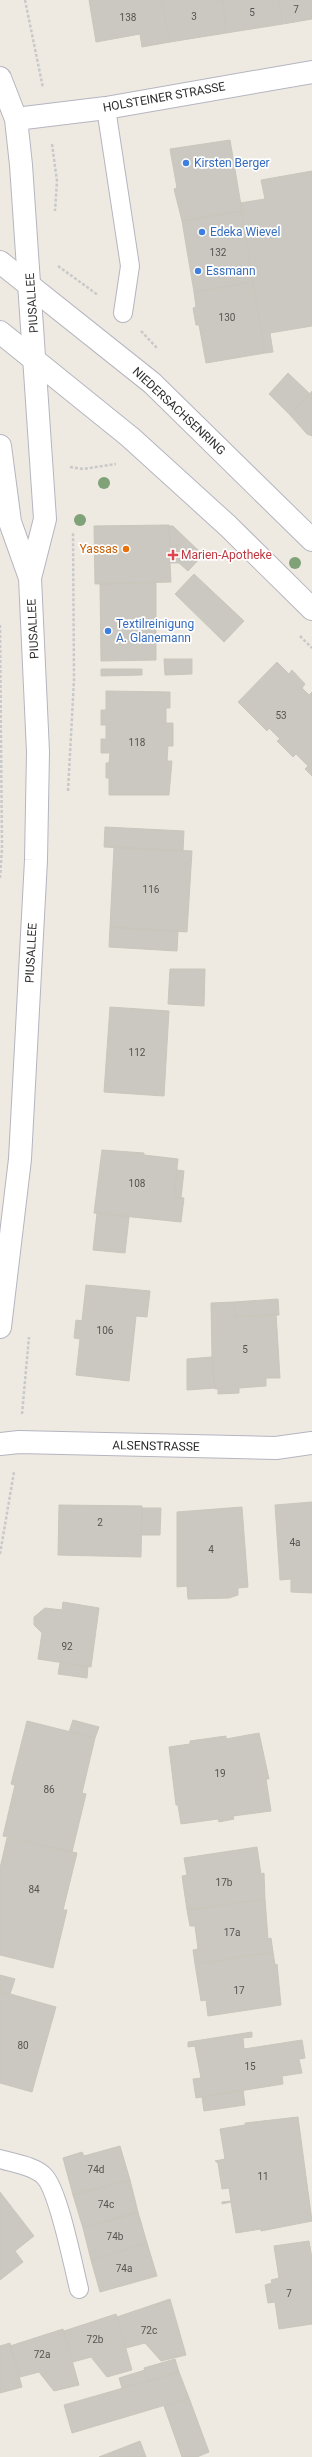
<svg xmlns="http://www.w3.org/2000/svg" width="312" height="2457" font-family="Roboto,sans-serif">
<rect width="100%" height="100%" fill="#eeeae2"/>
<path fill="#cac8c0" stroke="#c9c7bb" d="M89,0H161L170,42L142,47L140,34L96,42Z
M161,0H223L226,33L170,42Z
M223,0H278L283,24L226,33Z
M278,0H312V19L283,24Z
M230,140L242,211L182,221L174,189L177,188L170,149Z
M312,171V326L270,333L273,352L265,353L240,203L265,199L261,180Z
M242,211L253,282L194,292L182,221Z
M253,282L265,353L206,363L199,325H196L193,308L196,307L194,292Z
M288,373L310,394L290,415L269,394Z
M312,391V436L307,434L290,415Z
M169,525L170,546L178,545L179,563H170L171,582L95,584L94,526Z
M169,526H173L203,555L188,571L179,563L178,545L170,546Z
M194,574L244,621L224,642L175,594Z
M156,583V660L101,661L100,584Z
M164,659H192V674L165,675Z
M277,662L289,674L292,670L305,684L302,688L309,695L312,692V776L305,769L308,766L296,754L293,757L277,741L280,739L269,728L267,731L238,702Z
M101,669H142V675L101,676Z
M106,691L170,692V708H166V723H173V746H168L167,761H172L169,795H109V778H106V763H109L110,753H101V739H106V725H101V710H106Z
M105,827L184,831L183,851L104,847Z
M114,847L192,851L187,932L110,927Z
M110,927L178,931L177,951L109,947Z
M170,969H205L204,1006L168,1004Z
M110,1007L169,1011L164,1096L104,1092Z
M102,1150L144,1153V1155L178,1159L174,1197L184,1198L181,1222L94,1213Z
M177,1170L184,1171L181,1198L174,1197Z
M97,1213L129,1217L125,1253L93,1250Z
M86,1285L150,1291L147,1317L136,1316L129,1381L76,1375L80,1339L74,1338L76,1320L82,1321Z
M278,1299L279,1315L235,1317L234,1302Z
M234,1302L235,1317L276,1314L280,1378H266V1386L239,1388V1393L218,1394V1389H215L212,1357L211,1303Z
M212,1357L215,1388L187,1390V1359Z
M312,1502V1593L291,1592V1579L280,1580L275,1505Z
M59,1505L142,1506L141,1557L58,1555Z
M242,1507L248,1587L238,1588V1595L229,1598L188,1599L187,1586L177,1587V1512Z
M142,1508H161L160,1535H141Z
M63,1602L99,1608L91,1667L38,1659L42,1633L34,1625V1617L45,1608L62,1610Z
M60,1663L88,1666L87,1678L58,1674Z
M73,1720L99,1727L95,1738L69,1732Z
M27,1721L95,1738L82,1793L86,1794L72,1852L3,1836L15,1785L11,1784Z
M259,1733L269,1779H266L271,1811L233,1816L234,1819L219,1822L218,1819L181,1824L178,1805H176L169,1747L190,1744V1741L226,1736V1739Z
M7,1838L77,1853L63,1910H67L53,1968L0,1955V1868Z
M257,1847L261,1874L264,1873L265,1899L187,1910L182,1876L187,1875L184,1858Z
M265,1899L268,1939L271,1938L273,1952L195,1964L193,1950L198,1949L195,1926H190L187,1910Z
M273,1952L275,1965L277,1964L281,2005L208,2016L206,2000L201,2001L195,1964Z
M0,1975L15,1979L10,1994L0,1991Z
M0,1991L56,2007L32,2092L0,2083Z
M252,2032V2037L243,2038L244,2049L302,2040L305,2058L299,2059L302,2073L282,2076L283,2084L196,2098L193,2079L201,2078L195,2046L188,2047V2042Z
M243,2090L245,2105L204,2111L202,2097Z
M298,2117L312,2221L261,2231V2229L236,2233L231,2202L222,2204V2202L231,2201L229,2188L222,2189L218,2163L215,2161L225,2159L220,2129L245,2125V2123Z
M120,2146L130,2180L73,2195L63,2158L82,2152L84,2156Z
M130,2180L138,2212L83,2228L73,2195Z
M0,2192L34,2236L15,2251L23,2262L0,2280Z
M138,2212L147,2243L91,2260L83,2228Z
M309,2241L312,2258V2324L279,2329L275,2302L268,2303L265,2285L272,2283L271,2280L279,2278L274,2246Z
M147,2243L157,2276L100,2292L91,2260Z
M170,2299L186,2355L161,2361L145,2343L126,2348L117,2317Z
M116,2314L132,2370L107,2377L91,2357L73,2362L64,2331Z
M63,2329L79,2385L54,2391L39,2372L20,2377L10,2346Z
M10,2343L22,2387L0,2393V2346Z
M175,2359L179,2372L148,2381L144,2368Z
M145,2370L148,2381L122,2388L119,2378Z
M179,2372L189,2398L72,2433L64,2405Z
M189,2398L209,2452L197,2457H182L164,2406Z
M140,2441L146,2457H99Z"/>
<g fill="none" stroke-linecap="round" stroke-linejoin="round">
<defs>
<path id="service" d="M106,108L130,266L123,313
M0,2159C13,2163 36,2166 45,2177C59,2193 73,2265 79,2289"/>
<path id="minor" d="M0,78L16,119L21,165L45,519L30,578L38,752L36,860L20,1159L0,1327
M16,119L106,108L312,72
M0,446L10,522L30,578
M0,1444L19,1442L276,1448L312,1443"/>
<path id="secondary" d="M0,262L152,383L312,540
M0,332L130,437L228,526L312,609"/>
</defs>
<use href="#service" stroke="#b5b5c0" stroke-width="20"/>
<use href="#minor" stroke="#b5b5c0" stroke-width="24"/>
<use href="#secondary" stroke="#b5b5c0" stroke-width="24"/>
<path stroke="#c9c9c9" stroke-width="2.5" stroke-dasharray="3 2" stroke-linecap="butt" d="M25,0L43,88
M52,144L57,181L55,211
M58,266L98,295
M141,331L157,348
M70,467L83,469L116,464
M0,625L2,848L0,878
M300,636L312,648
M68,791L74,680L73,533
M22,1414L29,1337
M0,1554L14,1472"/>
<use href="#service" stroke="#fff" stroke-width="18"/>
<use href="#minor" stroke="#fff" stroke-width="22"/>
<use href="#secondary" stroke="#fff" stroke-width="22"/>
</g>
<g fill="#7fa278">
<circle cx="104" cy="483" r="6"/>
<circle cx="80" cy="520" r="6"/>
<circle cx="295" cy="563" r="6"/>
</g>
<g fill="#3f7fe0" stroke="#fff" stroke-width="1.5">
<circle cx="186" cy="163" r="4"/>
<circle cx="202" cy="232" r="4"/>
<circle cx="198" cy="271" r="4"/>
<circle cx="108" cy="631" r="4"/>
</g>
<circle fill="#e8710a" stroke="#fff" stroke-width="1.5" cx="126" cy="549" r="4"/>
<path fill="#e0444e" stroke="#fff" stroke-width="1.5" d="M171 549h4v4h4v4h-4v4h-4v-4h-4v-4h4z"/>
<g text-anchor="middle" stroke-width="3.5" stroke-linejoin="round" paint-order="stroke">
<g font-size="10" fill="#555452">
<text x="296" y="13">7</text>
<text x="252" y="16">5</text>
<text x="194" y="20">3</text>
<text x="128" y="21">138</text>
<text x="218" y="256">132</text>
<text x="227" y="321">130</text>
<text x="281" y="719">53</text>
<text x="137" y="746">118</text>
<text x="151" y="893">116</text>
<text x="137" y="1056">112</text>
<text x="137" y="1187">108</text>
<text x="105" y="1334">106</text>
<text x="245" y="1353">5</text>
<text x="100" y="1526">2</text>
<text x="295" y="1546">4a</text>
<text x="211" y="1553">4</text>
<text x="67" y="1650">92</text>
<text x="220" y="1777">19</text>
<text x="49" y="1793">86</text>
<text x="224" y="1886">17b</text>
<text x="34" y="1893">84</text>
<text x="232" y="1936">17a</text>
<text x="239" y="1994">17</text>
<text x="23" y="2049">80</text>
<text x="250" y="2070">15</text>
<text x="96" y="2173">74d</text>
<text x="263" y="2180">11</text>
<text x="106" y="2208">74c</text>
<text x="115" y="2240">74b</text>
<text x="124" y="2272">74a</text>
<text x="289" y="2297">7</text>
<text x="149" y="2334">72c</text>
<text x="95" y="2343">72b</text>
<text x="42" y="2358">72a</text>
</g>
<g font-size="12" fill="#2e2e2e" stroke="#fff">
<text transform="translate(164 97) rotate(-10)" y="4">HOLSTEINER STRASSE</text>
<text transform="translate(32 303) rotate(-94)" y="4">PIUSALLEE</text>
<text transform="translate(179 411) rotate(43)" y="4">NIEDERSACHSENRING</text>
<text transform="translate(33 629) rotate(-93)" y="4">PIUSALLEE</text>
<text transform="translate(31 953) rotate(-87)" y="4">PIUSALLEE</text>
<text transform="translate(156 1446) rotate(1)" y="4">ALSENSTRASSE</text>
</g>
<g font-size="12" fill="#366cbe" stroke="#fff" text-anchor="start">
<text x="194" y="167">Kirsten Berger</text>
<text x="210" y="236">Edeka Wievel</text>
<text x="206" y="275">Essmann</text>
<text x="116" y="628">Textilreinigung<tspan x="116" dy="14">A. Glanemann</tspan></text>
</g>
<g font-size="12" fill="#c56008" stroke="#fff" text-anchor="end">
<text x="118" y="553">Yassas</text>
</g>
<g font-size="12" fill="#be3a42" stroke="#fff" text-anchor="start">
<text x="181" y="559">Marien-Apotheke</text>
</g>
</g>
</svg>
